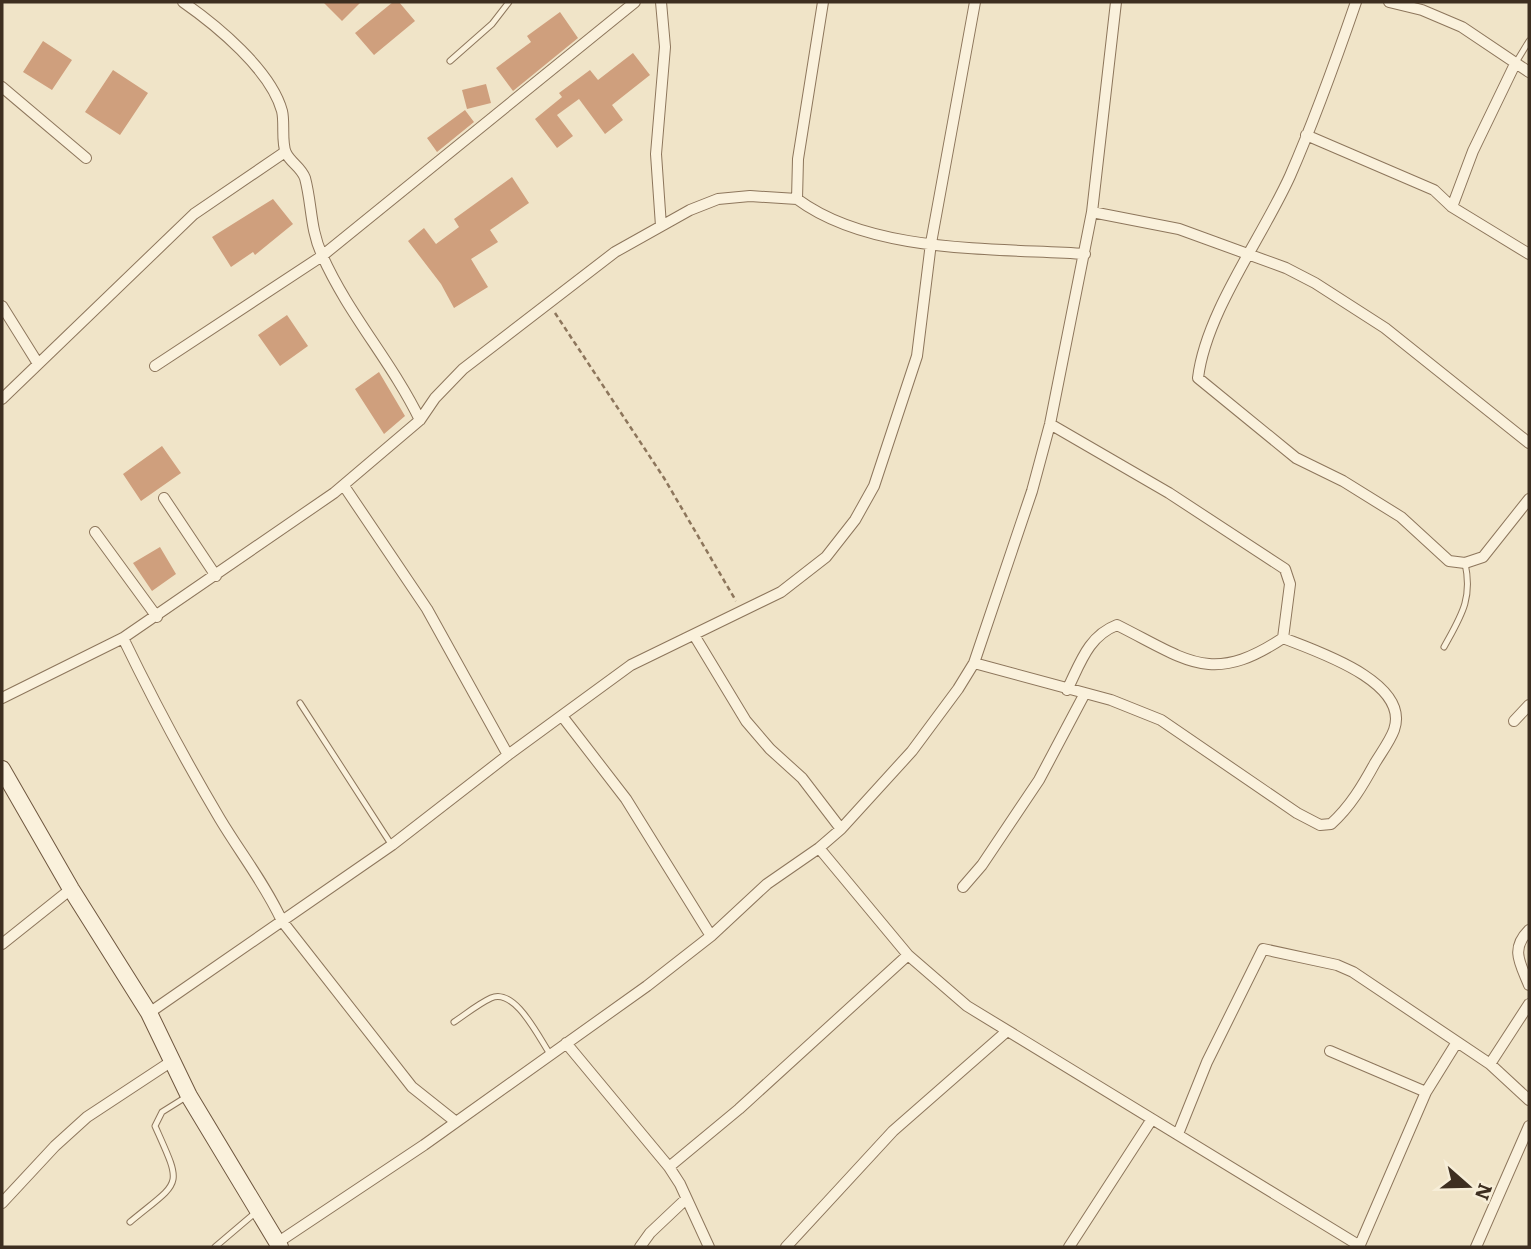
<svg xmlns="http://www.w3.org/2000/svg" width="1531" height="1249" font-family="Literata,serif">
<rect width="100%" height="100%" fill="#f0e4c8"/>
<path fill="#cf9f7d" d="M323,2H361L342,21Z
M393,2H399L415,21L374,55L355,33Z
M560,12L578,38L513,91L496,68L531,42L527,36Z
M43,41L72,60L52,90L23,72Z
M633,53L650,75L612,105L623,120L605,134L579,99L557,115L573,136L557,148L535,119L562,97L559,93L590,70L598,80Z
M113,70L148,93L120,135L85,112Z
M486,84L491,103L467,109L462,90Z
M465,110L474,122L437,152L427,138Z
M512,177L529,203L490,230L498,242L471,259L488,287L454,308L441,284L408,241L424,228L436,244L459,227L454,219Z
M273,199L293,224L255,255L253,252L231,267L212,237Z
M287,315L308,346L280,366L258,335Z
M379,372L405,416L384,434L355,389Z
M162,446L181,473L141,501L123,474Z
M160,547L176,574L152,591L133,563Z"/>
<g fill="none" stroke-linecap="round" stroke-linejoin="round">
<defs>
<path id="lane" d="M450,61L492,24L509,2
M1515,64L1529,41
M1444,647C1461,616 1473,599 1465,563
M300,703L391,844
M454,1022C466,1014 478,1004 491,998C515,987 539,1038 550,1054
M130,1222C182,1179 183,1189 155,1126L162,1112L186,1097
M215,1247L255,1213"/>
<path id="street" d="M183,2C216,25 271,70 282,111C285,123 281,142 286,153C291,163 301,167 305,178C312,204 310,229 322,255C348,314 392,362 420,420
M661,2L665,47L656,154L661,226
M823,2L798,159L797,199C871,254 995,248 1085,254
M1356,2C1336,60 1315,119 1290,176C1262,238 1206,312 1198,378L1296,458L1343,481L1401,517L1449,561L1465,563L1483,557L1529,499
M1389,2L1422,10L1462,27L1529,72
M2,87L86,158
M1306,135L1434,190L1452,207L1529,254
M1452,207L1473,151L1515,64
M1092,212L1179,229L1286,268L1315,283L1385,328L1529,443
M2,306L37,362
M155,366L322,256L635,2
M2,399L194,214L285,152
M1050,424L1169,493L1285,569L1290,584L1283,638C1211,686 1187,660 1117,625C1088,636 1080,664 1067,690
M344,486L427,609L508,755
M164,498L216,576
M95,532L157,617
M694,635L746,721L770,749L802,778L841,829
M123,638C153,700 185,760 220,819C241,854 265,884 282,921L412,1087L456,1122
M974,663L1111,700L1161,720L1297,813L1320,825L1331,824C1350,807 1363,785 1375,763C1381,753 1390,741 1394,730C1411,682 1316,651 1283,638
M2,698L123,638L334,493L420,420L435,398L463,369L615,252L690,210L718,199L750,196L797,199
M562,716L626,799L711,936
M1514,721L1529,705
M819,848L908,955L967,1006L1360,1246
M963,887L982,865L1039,780L1084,695
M1529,930C1510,949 1520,963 1529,985
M2,944L71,889
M149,1013L392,845L508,755L631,665L781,592L826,557L855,520L874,486L917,356L931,243L975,2
M566,1043L669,1167L680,1184L709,1247
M1330,1051L1426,1092
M1490,1064L1529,1004
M1178,1134L1207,1062L1263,949L1337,965L1353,972L1490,1064L1529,1100
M669,1167L739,1109L908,955
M2,1203L55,1146L87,1117L172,1061
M277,1243L424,1145L647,986L711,936L767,884L819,848L841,829L912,751L958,689L974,663L1032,491L1050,424L1092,212L1116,2
M640,1247L650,1233L686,1199
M786,1247L893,1131L1006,1032
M1069,1247L1152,1119
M1359,1247L1426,1092L1457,1042
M1476,1247L1529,1126"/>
<path id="secondary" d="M2,769L71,889L149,1013L189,1096L280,1247"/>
</defs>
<use href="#lane" stroke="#8d765c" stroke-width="7"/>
<use href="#street" stroke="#8d765c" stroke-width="12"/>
<use href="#secondary" stroke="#6f573f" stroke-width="18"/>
<path stroke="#8d765c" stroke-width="2.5" stroke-dasharray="5 3.5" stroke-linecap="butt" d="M555,313L664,478L736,601"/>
<use href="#lane" stroke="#faf1dc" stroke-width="5"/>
<use href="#street" stroke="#faf1dc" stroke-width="10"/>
<use href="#secondary" stroke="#faf1dc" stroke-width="16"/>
</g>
<rect width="1531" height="1249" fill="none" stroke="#3d2e20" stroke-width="7"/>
<g transform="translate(1468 1186) rotate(110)" stroke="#f7eed8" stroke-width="5" paint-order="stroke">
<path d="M0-5L12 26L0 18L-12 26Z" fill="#3d2e20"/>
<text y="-10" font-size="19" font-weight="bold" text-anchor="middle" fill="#3d2e20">N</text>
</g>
</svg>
